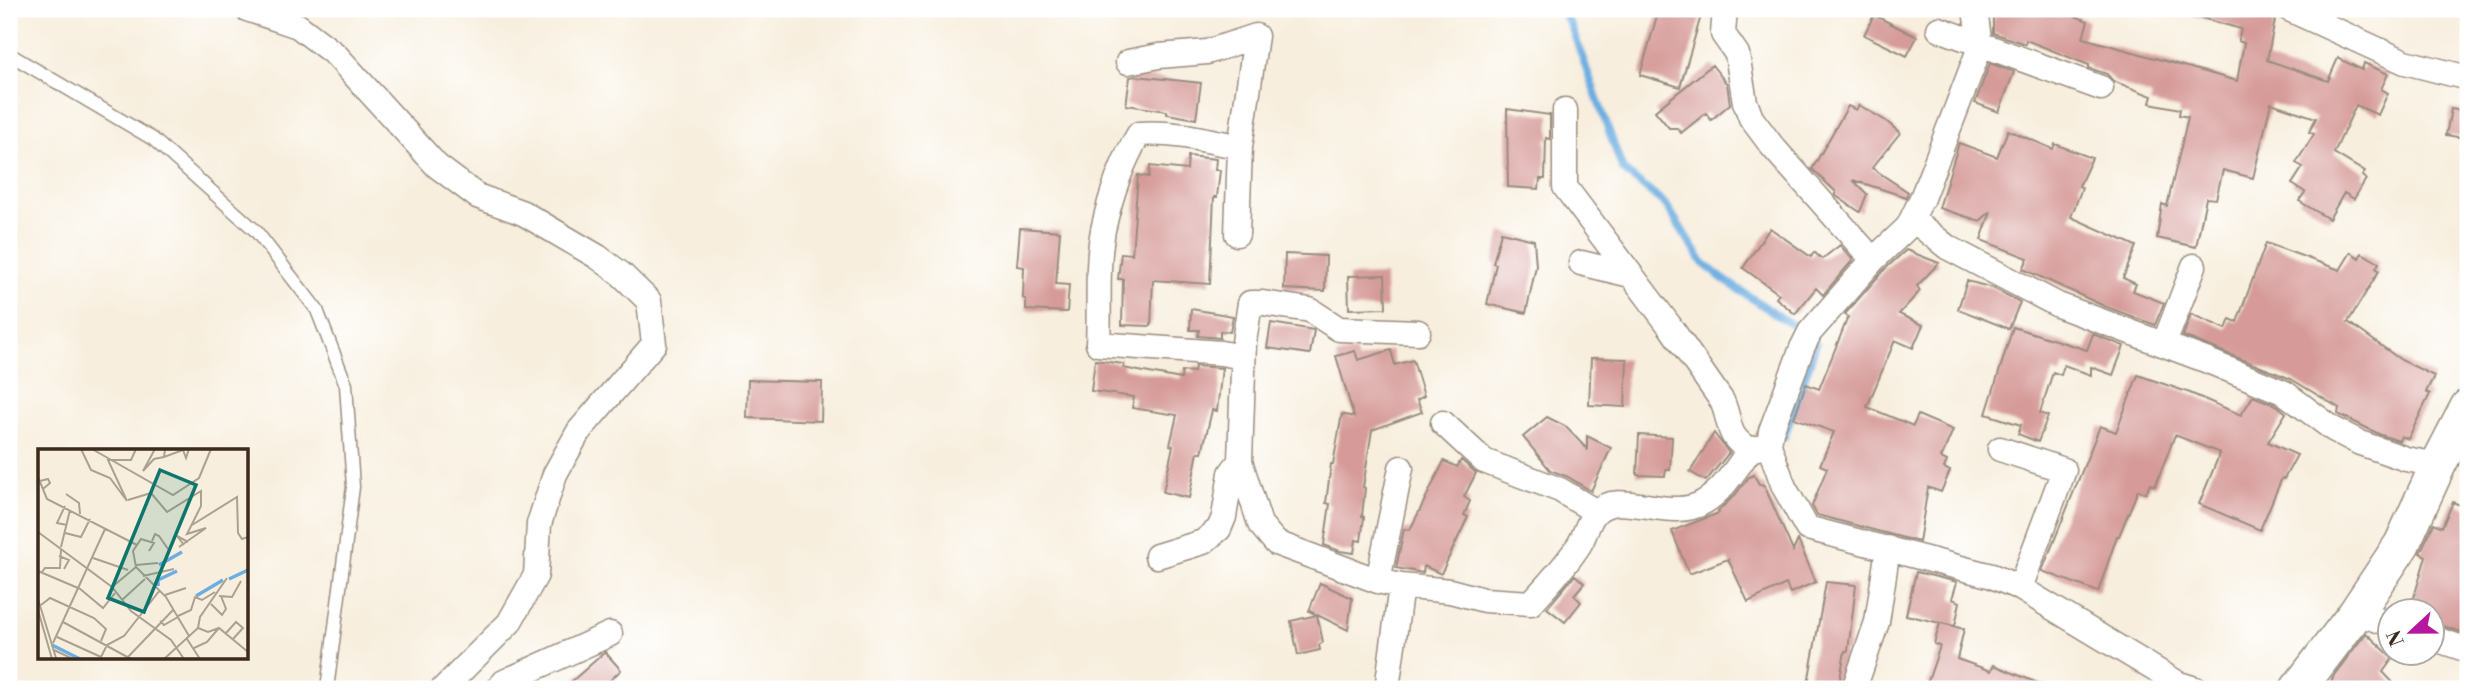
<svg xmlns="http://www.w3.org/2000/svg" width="2477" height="698" font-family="'Libre Bodoni',serif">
<rect width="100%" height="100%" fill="#fff"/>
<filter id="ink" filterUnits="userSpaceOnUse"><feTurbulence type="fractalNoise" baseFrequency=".0143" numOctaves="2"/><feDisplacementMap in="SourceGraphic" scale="14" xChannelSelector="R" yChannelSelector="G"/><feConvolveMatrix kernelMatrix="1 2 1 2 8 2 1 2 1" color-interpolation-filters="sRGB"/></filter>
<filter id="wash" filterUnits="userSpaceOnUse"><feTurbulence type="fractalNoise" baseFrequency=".00686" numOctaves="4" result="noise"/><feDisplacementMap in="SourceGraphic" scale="28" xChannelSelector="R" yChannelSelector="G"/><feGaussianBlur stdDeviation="1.57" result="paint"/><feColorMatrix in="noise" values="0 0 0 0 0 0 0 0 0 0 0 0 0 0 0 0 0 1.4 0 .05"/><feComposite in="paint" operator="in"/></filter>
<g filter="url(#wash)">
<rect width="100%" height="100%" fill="#f7eedd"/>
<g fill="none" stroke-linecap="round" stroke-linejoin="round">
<path stroke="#6caee1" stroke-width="8" d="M1561,9L1571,26L1623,170L1666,205L1703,263L1723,279L1806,334
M1784,437L1816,344"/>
</g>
<g id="blocks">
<path fill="#d69b99" d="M1659,9H1703L1680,87L1640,75Z
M1993,9H2056L2088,21L2083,38L2237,81L2244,43L2238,41L2241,29L2191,15L2192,9H2249L2276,15L2267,60L2328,81L2338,58L2362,70L2364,63L2388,74L2381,89L2388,93L2378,115L2356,105L2334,153L2365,172L2362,176L2366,179L2354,199L2344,193L2329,219L2299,201L2305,192L2292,184L2303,167L2296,163L2314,134L2309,132L2316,118L2271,103L2253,178L2223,170L2216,199L2206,198L2196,247L2157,238L2162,204L2167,206L2188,117L2179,115L2180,109L2150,103L2152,96L2113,81L2107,74L2089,68V65L2026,40L2025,44L1993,33Z
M1874,15L1917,37L1907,56L1864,35Z
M1990,63L2014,72L1999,112L1975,103Z
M1712,65L1727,84L1730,104L1711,120L1706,113L1681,133L1677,128H1669L1655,111Z
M1136,76L1201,83L1196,119L1167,114V111L1126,105L1130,77Z
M1859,105L1886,121L1900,133L1872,168L1908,192L1906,197L1853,180L1867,194L1860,212L1836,196V192L1812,169L1848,106L1856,110Z
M1507,109L1550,115V139L1546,138L1545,179H1540L1539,189L1508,187Z
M2451,109L2468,112V139L2446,135Z
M2008,130L2053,149L2055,144L2092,158L2079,186L2082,188L2071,217L2136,246L2123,278L2136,284L2133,291L2164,303L2155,325L2104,306L2023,269L2028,258L1981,240L1991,211L1980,221L1939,208L1959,143L1997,157Z
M1188,156L1216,159L1215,170H1220L1217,197H1214L1210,284L1153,280L1151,326L1122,325L1123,279H1118L1121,253L1132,254L1138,175L1149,177L1150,166L1187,170Z
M1020,228L1060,231L1056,284L1069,285L1067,312L1026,310V300L1023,298L1024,267L1017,266Z
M1770,228L1811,257L1814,252L1822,259L1840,245L1853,260L1823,295L1816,288L1795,314L1776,298L1779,294L1743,268Z
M1501,232L1534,240L1536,266L1526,313L1487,304L1496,264L1493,263Z
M2266,243L2340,270L2351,252L2359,258L2362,253L2379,263L2376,268L2379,271L2348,322L2401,360L2434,376L2426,392L2430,394L2408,439L2401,436L2399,441L2381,435L2338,414L2339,408L2291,379L2183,336L2191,314L2226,329L2230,319L2237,322Z
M1906,250L1939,263L1917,286L1920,291L1899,314L1923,325L1913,348L1895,340L1867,407L1913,426L1918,415L1953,430L1941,458L1947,461L1944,468L1950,471L1941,492L1928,487L1919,542L1817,515L1812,506L1827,468L1820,465L1834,432L1794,418L1806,384L1819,389L1848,317L1845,314L1884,270Z
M1285,254L1326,256L1325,291L1284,289Z
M1385,275L1386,308L1349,309L1348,276Z
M1967,281L1993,288L2020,302L2009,329L1958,309Z
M1191,309L1233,316L1230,332L1220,331V338L1198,336L1199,330H1190Z
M1271,323L1314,330L1310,354L1267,348Z
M2013,327L2087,350L2093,334L2124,346L2113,375L2091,367V375L2064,365L2061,375L2053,372L2040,413L2048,416L2038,442L2018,434L2021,425L1986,414Z
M1391,350L1395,365L1413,360L1424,396L1417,400L1422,412L1372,430L1363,487L1365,488L1362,516L1364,517L1361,541L1356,540L1354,553L1340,551L1324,545L1330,504L1326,503L1331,464H1333L1342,414L1354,417L1336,356L1355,351L1358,360Z
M1591,358L1627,359L1625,407L1589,405Z
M1095,360L1124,364L1123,368L1181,379L1182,371L1194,372L1195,366L1222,368L1217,411L1212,410L1202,453L1198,452L1189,498L1163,492L1173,446L1170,445L1177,415L1132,408L1134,397L1091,391Z
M2138,375L2190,393L2241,415L2253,396L2278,406L2286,413L2268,442L2297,455L2284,479L2282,478L2260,530L2199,504L2220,453L2175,435L2155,486L2150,484L2146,493L2138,490L2119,536H2117L2098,592L2042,571L2100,426L2116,432Z
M748,380L822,382L821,421L747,418Z
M1547,417L1565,426L1587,449V436L1611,448L1591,491L1568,477L1550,470L1523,437Z
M1714,433L1729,453L1706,481L1690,472Z
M1639,435L1672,437L1670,470H1666L1665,476L1637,475Z
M1461,460L1476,473L1464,497L1470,501L1464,515L1468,517L1441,574L1424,566L1423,573L1396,568L1404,529L1410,530L1444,461L1457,467Z
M1754,475L1759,484L1764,485L1793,551L1798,540L1816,582L1790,593L1786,584L1748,602L1728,559L1689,574L1672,531L1719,513L1718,511L1735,495L1749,477Z
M2453,502L2468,509V634L2432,623V611H2410L2426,556L2420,553L2434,523L2442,527Z
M1916,572L1957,582L1952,599L1960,602L1955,626L1941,623L1964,629L1957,659L1991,671L1994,665L2052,689H1944L1927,684L1940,646L1934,644L1940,623L1906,615Z
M1575,575L1584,583L1574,595L1581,602L1565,622L1547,608Z
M1826,582L1856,585L1848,651H1845L1838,689H1807Z
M1320,583L1352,598L1348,630L1309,611Z
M1317,615L1323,642L1319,645L1320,650L1298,655L1291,621Z
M2366,633L2393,658L2383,672L2399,689H2329L2334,675Z
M605,652L621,670L601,689H563Z"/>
</g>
</g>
<g filter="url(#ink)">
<use href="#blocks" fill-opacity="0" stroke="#998c7e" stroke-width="2"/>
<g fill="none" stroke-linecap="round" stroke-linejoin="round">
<defs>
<path id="service" d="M9,54L153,139L256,231L317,310L346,385L353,487L327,689"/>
<path id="minor" d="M247,9L298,26L336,55L437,166L477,196L523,213L598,257L621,274L649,301L654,344L579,431L555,474L539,524L536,575L509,623L443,689
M1725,9L1723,34L1737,54L1745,102L1751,118L1772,146L1873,260
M1975,9L1980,47L1922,198L1908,227L1873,260L1810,332L1802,348L1771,431L1769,445L1784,487L1807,528L1992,576L2020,588L2179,684L2195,689
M2289,9L2405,62L2468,78
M1939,29L2101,88
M1128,62L1159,56L1207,52L1256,36L1240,147C1206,140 1174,131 1139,134C1122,162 1110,198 1103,230C1096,267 1100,307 1098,344L1221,353L1243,357
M1565,110V187L1669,325L1722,401C1732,423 1725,436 1750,450
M1912,219L1947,247L2058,305L2208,361L2285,393L2333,429L2360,443L2406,459L2438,465
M1237,234L1240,147
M1581,263L1631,275
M1418,332L1339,329L1310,310L1263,303H1250L1244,342L1240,461L1260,524L1276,543L1378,581L1401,586L1450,591L1484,600L1531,603C1548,584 1565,567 1579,545C1585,536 1588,520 1596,512C1619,488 1671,523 1704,502C1724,490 1736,468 1750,450L1769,445
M2164,344L2194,266
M1443,423L1484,461L1560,490L1596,512
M2000,449L2064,470L2020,588
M1157,556L1203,542L1219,529L1224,517L1231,473L1240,461
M1378,581L1401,468
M2356,613L2390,624
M2432,638L2468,650
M498,689L504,682L610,634
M1387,689L1401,586
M1854,689L1877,622L1888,548"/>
<path id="secondary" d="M2298,689L2356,613L2402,544L2438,465L2468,407"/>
</defs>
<use href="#service" stroke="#998c7e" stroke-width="15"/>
<use href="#minor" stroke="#998c7e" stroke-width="27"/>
<use href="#secondary" stroke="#998c7e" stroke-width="38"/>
<use href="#service" stroke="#fff" stroke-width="12"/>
<use href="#minor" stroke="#fff" stroke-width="24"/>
<use href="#secondary" stroke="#fff" stroke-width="35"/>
</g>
</g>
<g transform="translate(38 449)">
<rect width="210" height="210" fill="#f7eedd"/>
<path fill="none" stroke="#6caee1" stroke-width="3.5" d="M121,116L144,103M191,130L210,121M120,137V131L139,122M158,147L185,131M14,196L42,210"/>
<path fill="none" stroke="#aca091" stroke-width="2" d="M43,0L53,21L72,29L89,52L70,11H93L98,0M54,0L135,46L161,29L173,0M117,0L105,22L116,10L126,8M127,0L126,8L145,1L148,9L151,0M0,28L9,50L99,96M2,32L10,30L12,34L5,40M28,45L41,54L42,65M90,51L113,44L129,63L163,42V57L149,85L168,79L141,98M27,57L19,74L29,76M154,76L199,48L200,84L204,90L210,88M0,83L74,138L93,162L133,191L146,210M27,84L43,88L52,70M114,92L117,85L121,87L130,100M146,96L139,87L150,93M23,98L32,61M111,102L116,94L103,90L95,102L98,118L128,148L151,187M21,107L31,111L26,120M55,109L90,121M98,116L120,114M0,122L40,139M4,123L7,119H22L23,100M105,127L136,120M74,138L98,118M41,139L65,159L77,144M127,146L148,139M181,147L194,148L203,132M0,150L18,209M84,151L107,130M173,155L184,166L188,160L183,147M3,156L12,149L56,169L68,180L63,192M0,161L14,210M140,167L153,161L157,148L164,151L177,143M122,172L126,176L140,168M25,173L93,210M160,179L170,183L181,179L210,203M188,184L198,173L205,179L195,190M19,188L63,208M149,190L162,210M15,194L67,80M156,199L169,193L181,179M16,201L35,210M62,210L69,196L86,187L122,141M88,210L136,160M126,210L160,179L162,168L189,129"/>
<path fill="#0f766e" fill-opacity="0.15" stroke="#0f766e" stroke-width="3.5" d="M122,21L158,36L106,163L70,149Z"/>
<rect width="210" height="210" fill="none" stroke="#3b2a1e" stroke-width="3.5"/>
</g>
<rect width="2477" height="698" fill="none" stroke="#fff" stroke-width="35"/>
<g transform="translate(2411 632) rotate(248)"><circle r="33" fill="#ffffff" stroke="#b1aaa5" stroke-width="2"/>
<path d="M0-5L12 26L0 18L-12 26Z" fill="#b5179e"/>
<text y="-10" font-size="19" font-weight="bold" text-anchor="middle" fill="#3b2a1e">N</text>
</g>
</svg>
